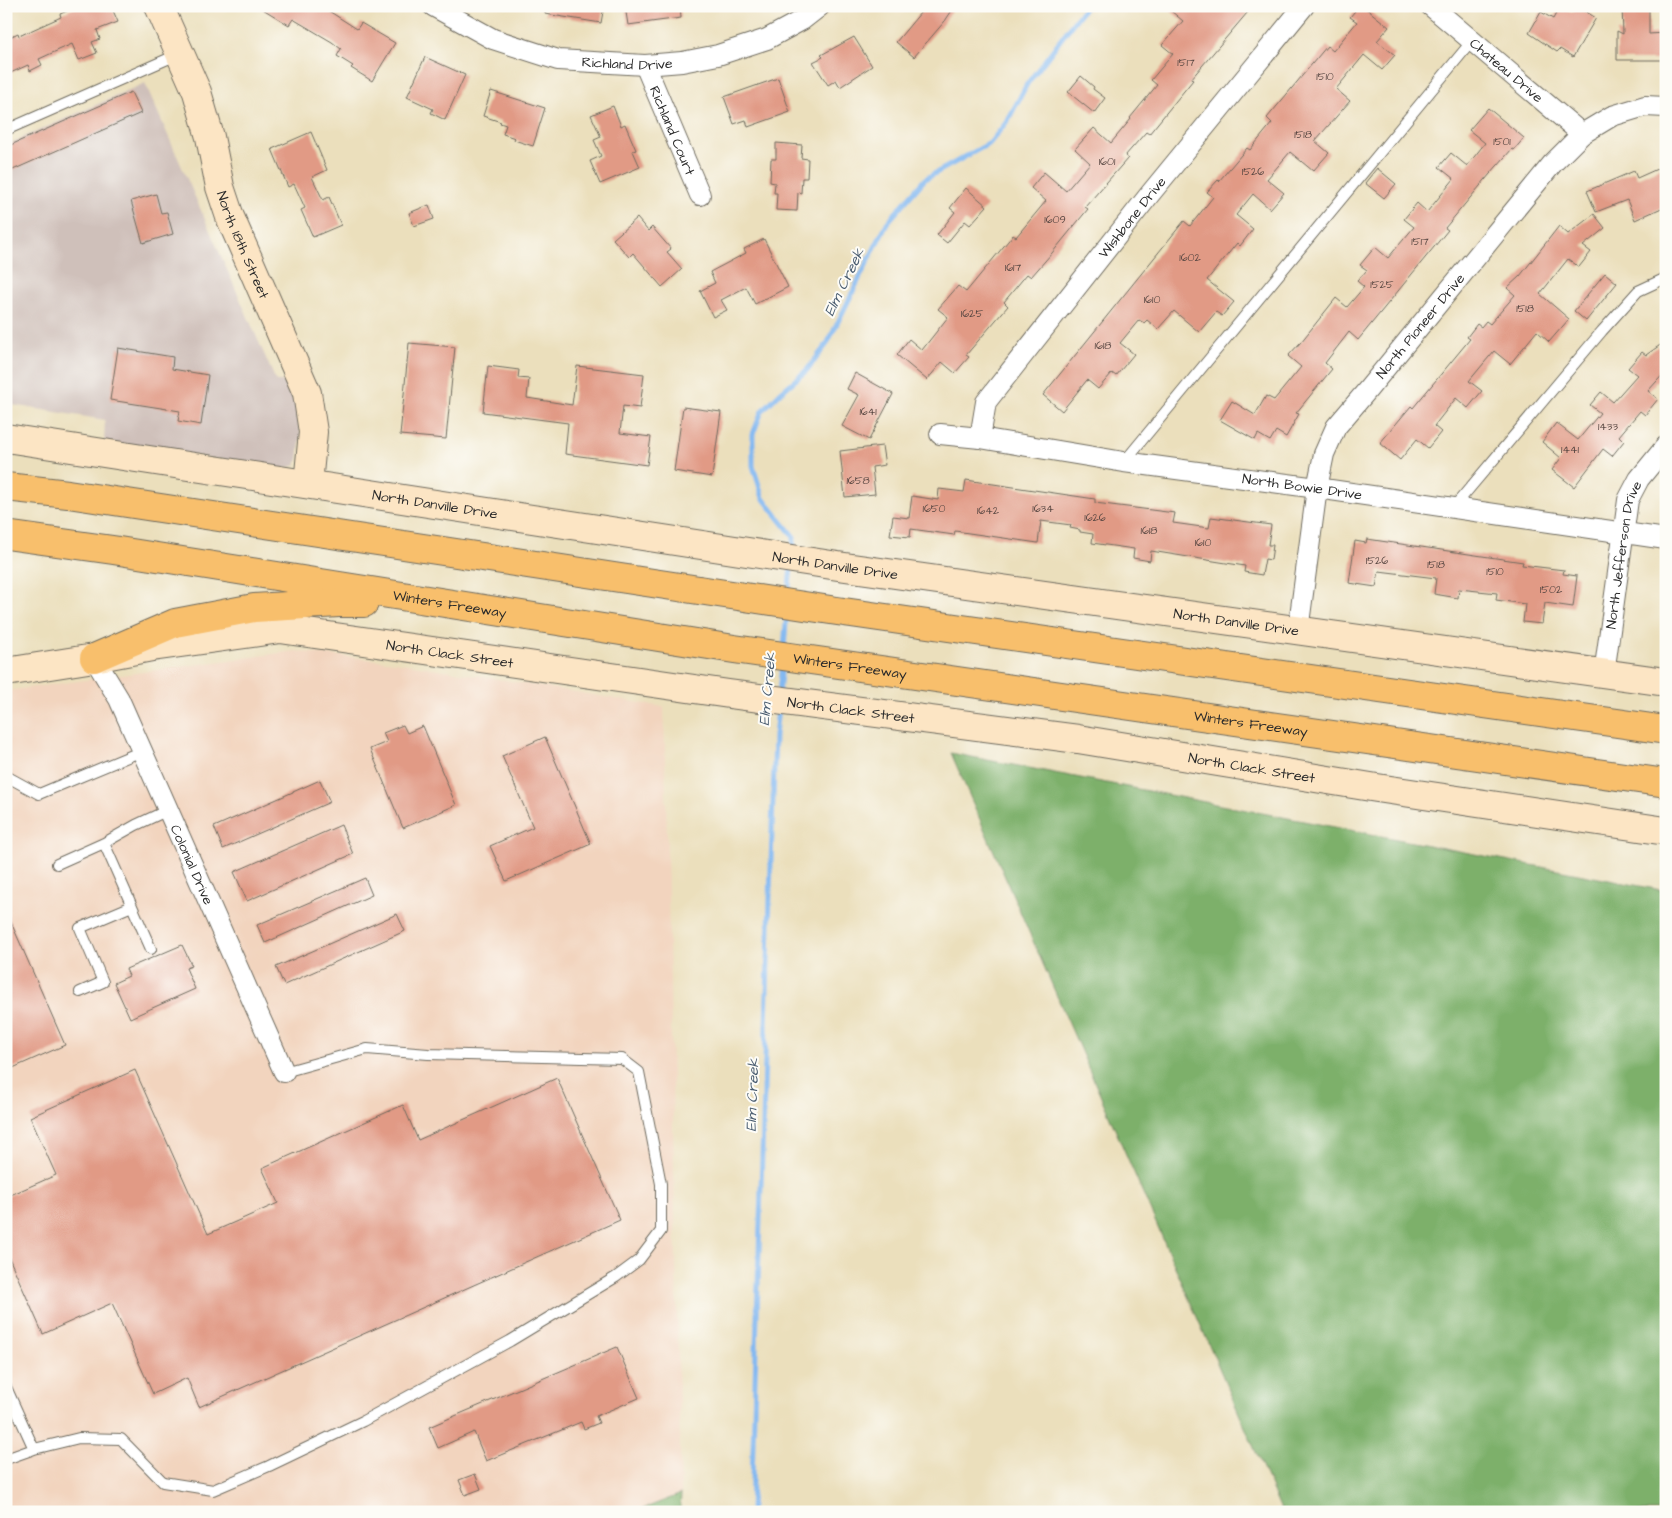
<svg xmlns="http://www.w3.org/2000/svg" width="1672" height="1518" font-family="'Architects Daughter',sans-serif">
<rect width="100%" height="100%" fill="#fdfcf7"/>
<filter id="ink" filterUnits="userSpaceOnUse"><feTurbulence type="fractalNoise" baseFrequency=".02" numOctaves="2"/><feDisplacementMap in="SourceGraphic" scale="10" xChannelSelector="R" yChannelSelector="G"/><feConvolveMatrix kernelMatrix="1 2 1 2 8 2 1 2 1" color-interpolation-filters="sRGB"/></filter>
<filter id="wash" filterUnits="userSpaceOnUse"><feTurbulence type="fractalNoise" baseFrequency=".0096" numOctaves="4" result="noise"/><feDisplacementMap in="SourceGraphic" scale="20" xChannelSelector="R" yChannelSelector="G"/><feGaussianBlur stdDeviation="1.12" result="paint"/><feColorMatrix in="noise" values="0 0 0 0 0 0 0 0 0 0 0 0 0 0 0 0 0 1.4 0 .05"/><feComposite in="paint" operator="in"/></filter>
<g filter="url(#wash)">
<rect width="100%" height="100%" fill="#ebdfbc"/>
<path fill="#f2d4be" d="M295,651L395,662L664,707L681,1494L635,1512H6V691Z"/>
<path fill="#cfc0ba" d="M145,83L276,381H290L295,394L301,434L298,460L296,464L291,467L282,469L104,442L105,420L6,404V145Z"/>
<path fill="#7db06b" stroke="#546e4b" d="M951,753L1666,891V1512H1282Z
M681,1494L680,1512H635Z"/>
<g fill="none" stroke-linecap="round" stroke-linejoin="round">
<path stroke="#82b8f1" stroke-width="5" d="M793,551L794,537L763,498L753,466V434L762,411L780,393L807,370L827,344L887,223L925,179L990,143L1008,120L1027,84L1086,6
M788,596L791,567
M784,648L787,611
M779,693L782,664
M751,1512L775,735L778,709"/>
</g>
<g id="blocks">
<path fill="#e19a85" d="M79,6H111L118,22L97,30L100,39L92,42L97,53L79,60L72,44L39,59L42,65L30,71L28,65L6,75V39L18,33L19,36L61,17L60,14Z
M258,6H321L357,29L361,23L395,43L372,81L351,68L353,66L337,56L341,49L332,42L293,19L289,25Z
M546,6H604L601,23L545,14Z
M625,6H680L681,18L628,25Z
M926,6H955L945,21L914,57L896,42Z
M1165,6H1253L1191,79L1193,80L1149,134L1146,132L1125,156L1128,158L1085,207L1088,209L1052,253L1031,277L1027,274L1004,302L1008,306L966,355L969,357L955,373L942,362L927,380L897,355L909,339L922,350L948,317L938,309L958,286L966,292L1013,235L1016,237L1046,201L1031,188L1044,172L1066,191L1090,163L1075,149L1094,128L1111,143L1131,119L1130,118L1157,85L1151,80L1173,54L1162,45L1183,21Z
M1359,6H1363L1389,27L1377,41L1395,55L1382,70L1364,55L1336,89L1350,101L1315,141L1329,153L1313,171L1290,152L1267,179L1284,193L1270,209L1253,194L1236,215L1253,229L1240,246L1237,243L1207,280L1234,302L1222,316L1216,312L1199,332L1174,311L1158,329L1147,320L1144,323L1139,320L1120,343L1134,354L1116,376L1112,373L1098,389L1087,380L1062,411L1043,395L1184,221L1190,226L1213,197L1207,192L1218,180L1219,181L1247,148L1250,150L1272,123L1267,118L1327,46L1333,51L1357,22L1350,17Z
M1560,6L1573,12L1577,6L1596,18L1573,57L1560,49L1557,52L1529,33L1541,12L1553,19Z
M1622,6H1649V34L1664,33V60H1617V31L1623,34Z
M854,37L872,66L840,87L836,80L828,85L813,62L823,57L821,55Z
M425,57L465,75L445,120L431,113L433,109L407,97Z
M1081,76L1094,87L1093,89L1105,98L1094,113L1068,92Z
M778,78L790,112L748,127L746,120L734,124L724,97Z
M491,91L545,108L533,146L514,140L515,138L503,134L506,125L500,123L501,122L483,116Z
M131,92L141,113L6,173V147Z
M613,106L621,126L625,124L636,150L633,151L640,167L600,184L590,161L601,156L594,140L601,137L591,115Z
M1488,108L1524,138L1514,150L1512,149L1490,174L1445,228L1448,230L1358,340L1349,332L1325,363L1332,369L1296,413L1299,414L1286,437L1276,431L1270,441L1258,434L1255,440L1220,420L1232,401L1255,415L1266,396L1274,400L1301,367L1288,356L1301,342L1336,298L1347,307L1364,287L1357,281L1367,270L1360,265L1375,247L1388,258L1414,227L1404,219L1417,203L1427,212L1454,179L1439,167L1451,153L1467,166L1485,143L1469,130Z
M311,132L327,170L312,177L323,200L329,197L341,225L313,237L301,210L305,208L294,184L288,187L272,149Z
M776,143L802,145L801,158L808,159L807,178H802L801,193L798,192L797,211L776,210L777,193H774L775,183L770,182L771,159H776Z
M1666,165V206L1635,220L1627,200L1596,212L1587,191L1634,171L1637,178Z
M1377,168L1396,184L1384,198L1365,183Z
M966,188L987,206L970,225L965,221L947,243L937,235L955,212L950,208Z
M156,194L161,213L167,212L173,234L143,243L131,201Z
M429,205L434,219L414,226L409,213Z
M1594,214L1605,228L1583,246L1591,252L1579,267L1568,259L1540,294L1569,319L1549,342L1537,331L1510,364L1494,351L1469,381L1482,391L1468,408L1456,398L1434,426L1441,432L1428,448L1417,439L1400,460L1380,443L1411,406L1413,408L1470,339L1467,337L1477,324L1481,327L1486,321L1490,324L1515,295L1507,288L1520,276L1559,226L1568,234Z
M637,218L648,231L652,227L671,249L667,252L682,269L662,287L633,253L629,257L613,239Z
M764,239L788,287L755,304L746,287L721,300L727,310L713,317L700,291L715,283L710,272L746,253L744,249Z
M1605,273L1617,283L1586,321L1574,311Z
M1666,341V371L1648,391L1658,399L1645,415L1640,411L1619,436L1624,441L1612,456L1603,449L1574,487L1552,470L1561,458L1542,442L1556,423L1578,440L1600,413L1590,405L1601,392L1613,402L1637,375L1628,368L1642,352L1646,355Z
M409,343L455,347L446,439L400,435Z
M118,348L173,357L172,369L208,375L201,425L178,421L180,411L110,400Z
M488,366L519,370L518,378L529,379L527,398L572,405L577,366L644,374L640,408L623,406L620,433L651,437L647,465L565,454L568,423L483,412Z
M855,373L893,394L869,440L842,426L859,395L847,389Z
M683,407L721,412L712,477L674,471Z
M882,446L885,465L872,467L875,494L845,497L840,451Z
M966,480L1095,499V503L1175,513L1173,523L1209,528L1211,517L1271,525L1268,545H1273L1271,560L1265,559L1262,575L1244,572L1245,566L1151,551L1150,561L1133,558L1134,549L1092,543L1093,534L1080,532V530L1070,528L1071,525L1041,521L1038,543L955,531L954,535L911,529L910,537L890,535L893,516L909,518L912,496L938,500L939,489L964,492Z
M1367,539L1523,562L1522,565L1564,570L1563,574L1577,576L1573,607L1545,603L1542,624L1523,622L1525,604L1496,600L1497,593L1459,589L1458,598L1434,594L1436,578L1379,571L1376,587L1349,583L1355,541L1366,543Z
M403,725L407,733L423,726L456,805L403,828L370,749L387,742L383,733Z
M545,737L591,844L506,881L490,846L533,827L502,756Z
M320,780L330,802L223,849L214,827Z
M341,825L353,854L247,901L234,872Z
M365,878L372,895L265,943L257,925Z
M6,911L65,1045L6,1071Z
M397,914L405,931L284,985L276,967Z
M182,945L192,966L186,968L195,989L130,1018L114,983L129,976L126,969Z
M135,1070L208,1234L278,1203L262,1168L403,1105L418,1140L557,1078L620,1220L199,1407L187,1378L153,1394L112,1303L43,1334L6,1251V1197L56,1175L30,1117Z
M617,1347L639,1398L596,1416L599,1423L584,1429L581,1422L486,1461L474,1432L438,1448L429,1427Z
M475,1474L481,1489L465,1495L459,1480Z"/>
</g>
</g>
<g filter="url(#ink)">
<use href="#blocks" fill-opacity="0" stroke="#6e6a5e" stroke-width="1"/>
<g fill="none" stroke-linecap="round" stroke-linejoin="round">
<defs>
<path id="lane" d="M6,130L179,54
M1124,462L1472,41
M1453,508L1602,331L1638,291L1666,278
M6,776L39,794L142,751
M104,843L151,949
M57,864L104,843L136,825L168,810
M80,992L103,982L80,928L132,906
M6,1387L34,1449
M6,1459L34,1449L79,1438L121,1439L163,1482L213,1490L269,1466L363,1421L510,1341L616,1277L639,1260L661,1231V1184L639,1072L622,1059L428,1054L367,1049L284,1072"/>
<g id="street">
<path id="s1" d="M433,6L493,39L558,60L645,65L682,62L718,55L767,39L802,20L820,6"/>
<path id="s2" d="M1431,6L1582,134"/>
<path id="s3" d="M645,65L700,195"/>
<path id="s4" d="M940,434L980,438L1124,462L1317,488L1666,539"/>
<path id="s5" d="M980,438L986,402L1150,194L1304,6"/>
<path id="s6" d="M1298,631L1317,488L1324,454L1336,427L1365,393L1553,163L1582,134L1612,116L1645,106L1666,107"/>
<path id="s7" d="M94,658L119,699L284,1072"/>
<path id="s8" d="M1604,674L1628,500L1639,479L1666,446"/>
</g>
<g id="secondary">
<path id="s9" d="M159,6L197,92L210,137L220,187L230,217L307,393L313,432L308,484"/>
<path id="s10" d="M6,438L838,566L1666,682"/>
<path id="s11" d="M6,672L94,658L152,647L280,629L729,694L1078,739L1377,788L1666,831"/>
</g>
<g id="highway">
<path d="M6,487L68,494L837,611L1666,730"/>
<path id="s12" d="M6,535L113,550L734,649L1666,783"/>
<path d="M94,658L175,623L254,608L339,603H364"/>
</g>
</defs>
<use href="#lane" stroke="#6e6a5e" stroke-width="12"/>
<use href="#street" stroke="#6e6a5e" stroke-width="22"/>
<use href="#secondary" stroke="#6e6a5e" stroke-width="30"/>
<use href="#highway" stroke="#6e6a5e" stroke-width="30"/>
<use href="#lane" stroke="#fff" stroke-width="10"/>
<use href="#street" stroke="#fff" stroke-width="20"/>
<use href="#secondary" stroke="#fce5c4" stroke-width="28"/>
<use href="#highway" stroke="#f8bf6c" stroke-width="28"/>
</g>
</g>
<g text-anchor="middle" stroke-width="4" stroke-linejoin="round" paint-order="stroke">
<g font-size="11" fill="#584742">
<text x="1186" y="66">1517</text>
<text x="1325" y="80">1510</text>
<text x="1303" y="138">1518</text>
<text x="1502" y="145">1501</text>
<text x="1107" y="165">1601</text>
<text x="1253" y="175">1526</text>
<text x="1055" y="223">1609</text>
<text x="1420" y="245">1517</text>
<text x="1190" y="261">1602</text>
<text x="1013" y="271">1617</text>
<text x="1382" y="288">1525</text>
<text x="1152" y="303">1610</text>
<text x="1525" y="312">1518</text>
<text x="972" y="317">1625</text>
<text x="1103" y="349">1618</text>
<text x="868" y="415">1641</text>
<text x="1608" y="430">1433</text>
<text x="1570" y="453">1441</text>
<text x="858" y="484">1658</text>
<text x="934" y="512">1650</text>
<text x="1043" y="512">1634</text>
<text x="988" y="514">1642</text>
<text x="1095" y="521">1626</text>
<text x="1149" y="534">1618</text>
<text x="1203" y="546">1610</text>
<text x="1377" y="564">1526</text>
<text x="1436" y="568">1518</text>
<text x="1495" y="575">1510</text>
<text x="1551" y="593">1502</text>
</g>
<g font-size="14" fill="#2b2b2b" stroke="#fdfcf7">
<text dy="5" stroke="none"><textPath href="#s1" startOffset="206">Richland Drive</textPath></text>
<text dy="5" stroke="none"><textPath href="#s2" startOffset="99">Chateau Drive</textPath></text>
<text dy="5" stroke="none"><textPath href="#s3" startOffset="71">Richland Court</textPath></text>
<text dy="5" stroke="none"><textPath href="#s5" startOffset="272">Wishbone Drive</textPath></text>
<text dy="5" stroke="none"><textPath href="#s9" startOffset="254">North 18th Street</textPath></text>
<text dy="5" stroke="none"><textPath href="#s6" startOffset="340">North Pioneer Drive</textPath></text>
<text dy="5" stroke="none"><textPath href="#s4" startOffset="366">North Bowie Drive</textPath></text>
<text dy="5" stroke="none"><textPath href="#s10" startOffset="434">North Danville Drive</textPath></text>
<text dy="5" stroke="none"><textPath href="#s8" startOffset="121">North Jefferson Drive</textPath></text>
<text dy="5" stroke="none"><textPath href="#s10" startOffset="839">North Danville Drive</textPath></text>
<text dy="5" stroke="none"><textPath href="#s12" startOffset="449">Winters Freeway</textPath></text>
<text dy="5" stroke="none"><textPath href="#s10" startOffset="1244">North Danville Drive</textPath></text>
<text dy="5" stroke="none"><textPath href="#s11" startOffset="449">North Clack Street</textPath></text>
<text dy="5" stroke="none"><textPath href="#s12" startOffset="854">Winters Freeway</textPath></text>
<text dy="5" stroke="none"><textPath href="#s11" startOffset="854">North Clack Street</textPath></text>
<text dy="5" stroke="none"><textPath href="#s12" startOffset="1259">Winters Freeway</textPath></text>
<text dy="5" stroke="none"><textPath href="#s11" startOffset="1259">North Clack Street</textPath></text>
<text dy="5" stroke="none"><textPath href="#s7" startOffset="229">Colonial Drive</textPath></text>
</g>
<g font-size="15" font-style="italic" fill="#495c70" stroke="#fdfcf7">
<text transform="translate(844 282) rotate(-64)" y="5">Elm Creek</text>
<text transform="translate(767 689) rotate(-85)" y="5">Elm Creek</text>
<text transform="translate(752 1095) rotate(-88)" y="5">Elm Creek</text>
</g>
</g>
<rect width="1672" height="1518" fill="none" stroke="#fdfcf7" stroke-width="25"/>
</svg>
